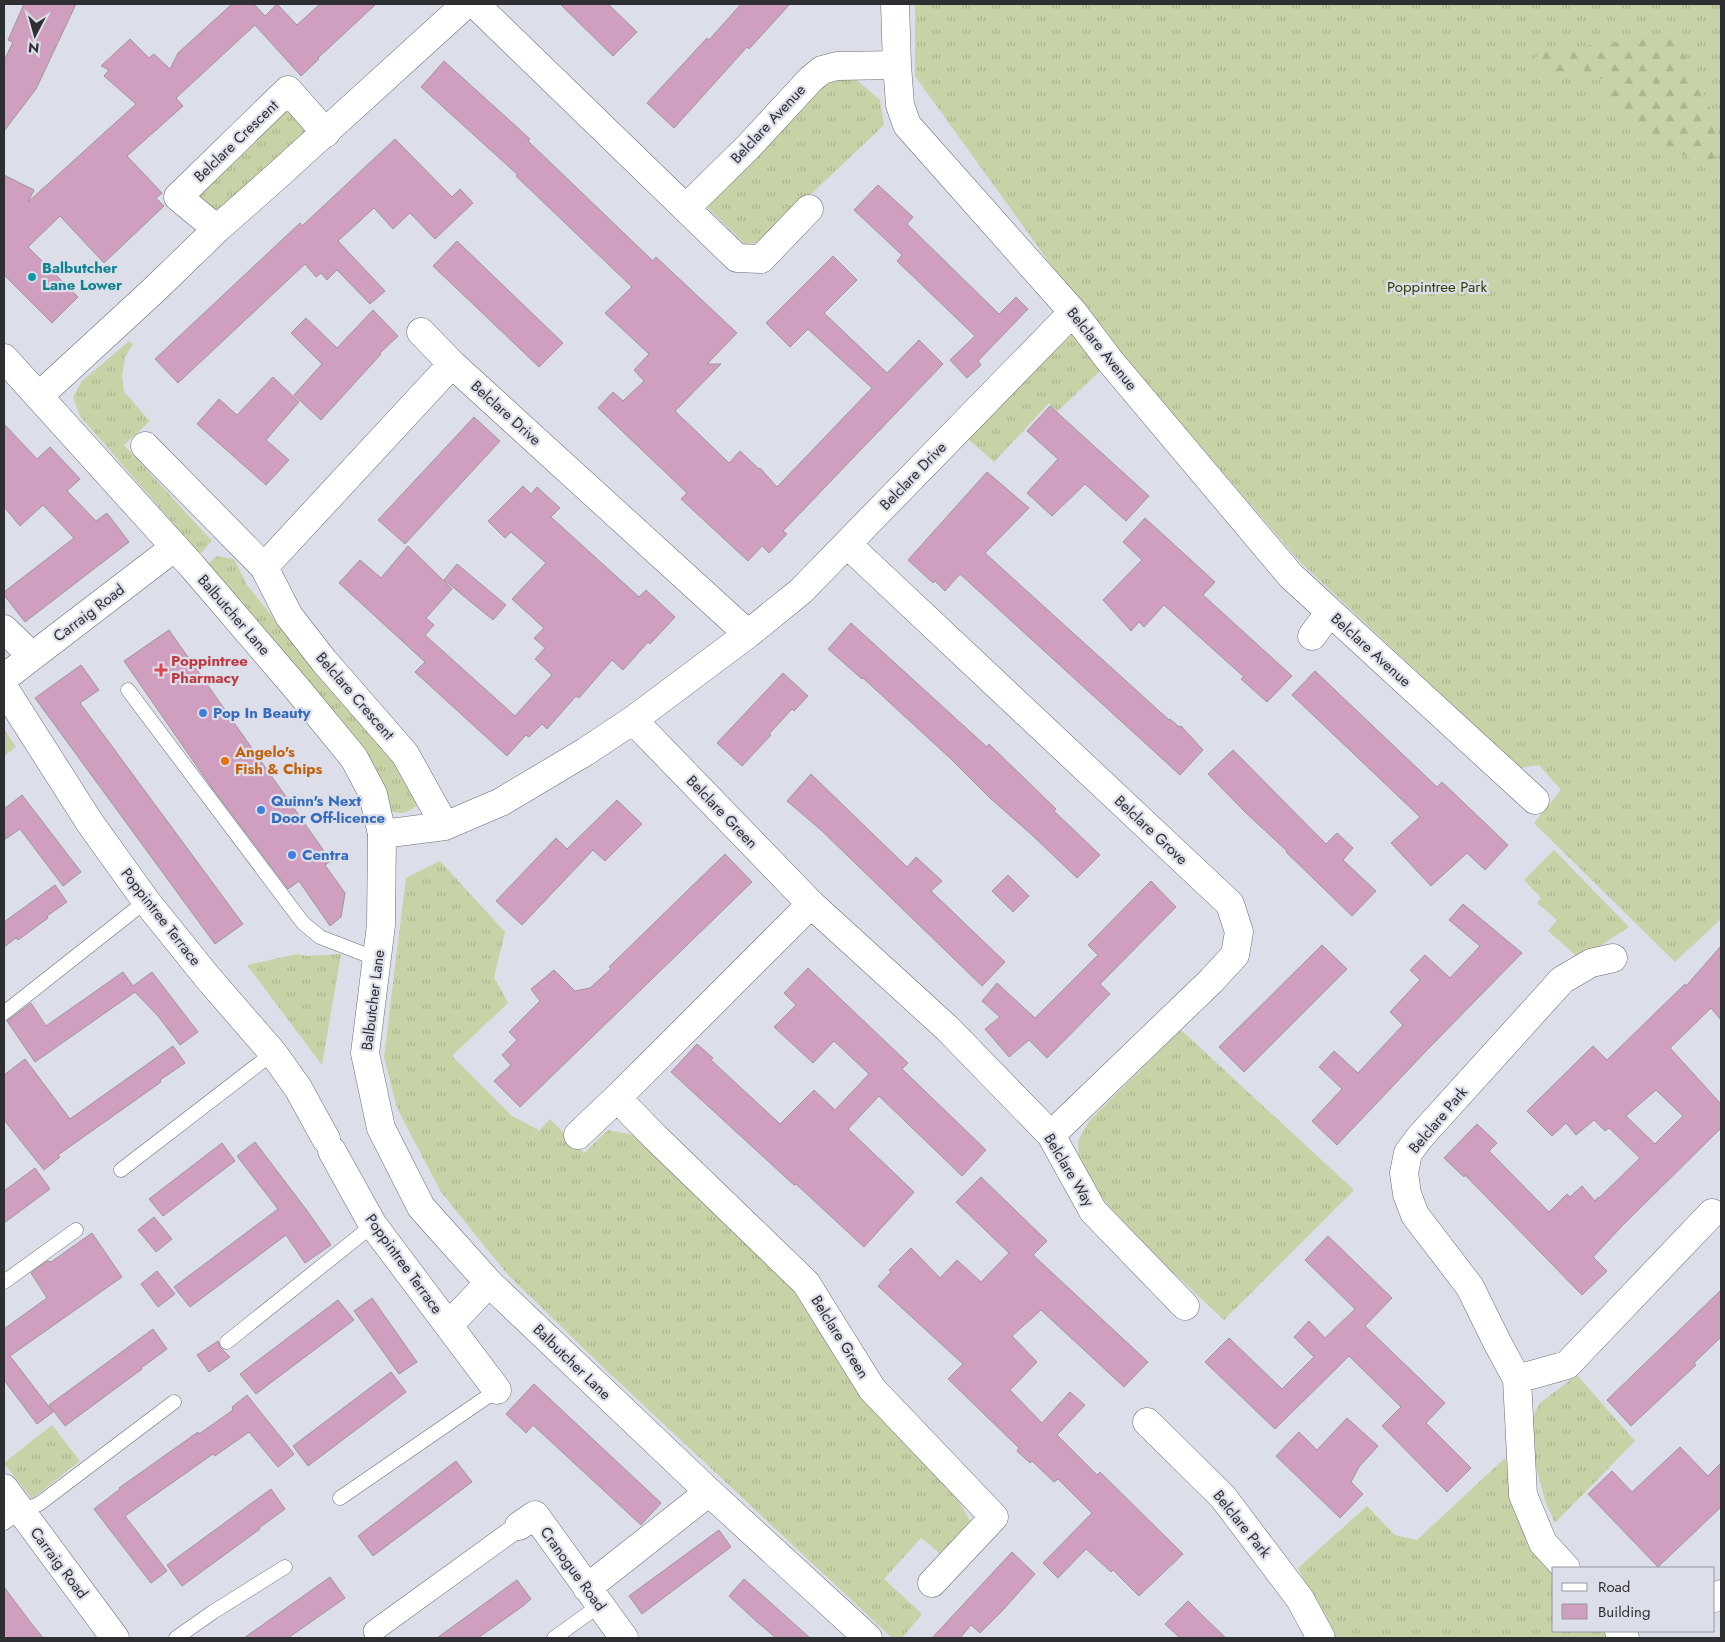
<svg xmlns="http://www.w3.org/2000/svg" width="1725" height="1642" font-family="Jost,sans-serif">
<defs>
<pattern id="grass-tufts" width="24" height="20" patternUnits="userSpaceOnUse" patternTransform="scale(1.25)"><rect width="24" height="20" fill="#c7d3a6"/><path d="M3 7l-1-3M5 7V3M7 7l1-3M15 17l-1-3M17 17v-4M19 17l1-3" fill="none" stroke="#abb58f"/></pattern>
<pattern id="forest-firs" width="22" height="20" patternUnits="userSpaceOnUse" patternTransform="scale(1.25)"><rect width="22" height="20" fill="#c7d3a6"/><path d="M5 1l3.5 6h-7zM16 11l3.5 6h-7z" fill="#abb58f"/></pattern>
</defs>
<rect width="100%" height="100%" fill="#dcdee9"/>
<path fill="url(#grass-tufts)" d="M915,4H1721V919L1675,962L1534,823L1561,790L1539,765L1520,768L1300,562L1082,308L915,76Z
M853,77L880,100L884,125L805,200L766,242L745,244L708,208L717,187L817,86Z
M288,90L325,132L213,236L178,197Z
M1071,317L1110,361L1057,412L1049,403L994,462L960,432Z
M129,341L133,344L125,357L122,377L124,392L150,421L124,445L212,541L200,554L80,416L73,397L82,381Z
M217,556L234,559L247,585L318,673L414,785L420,802C409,813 404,815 389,811L205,566Z
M4,729L16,747L4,756Z
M1554,850L1629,927L1580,959L1548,931L1557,920L1537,903L1541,898L1524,880Z
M440,861L505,932L494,977L508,1003L452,1056L512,1116L539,1130L526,1145L550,1119L584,1153L608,1130L639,1136L714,1205L807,1304L860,1387L957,1498L972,1524L944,1557L921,1538L884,1579L922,1614L902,1638H892L605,1369L508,1275L441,1192L397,1108L384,1057L406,878Z
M297,954L307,956L341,954L322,1065L247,965Z
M1181,1030L1354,1190L1224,1320L1174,1273L1164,1271L1093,1187L1079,1161L1078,1141L1089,1121Z
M1577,1375L1635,1441L1555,1523L1545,1501L1531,1447L1530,1422L1540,1403Z
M52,1425L80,1461L32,1499L4,1463Z
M1505,1458L1521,1522L1554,1568V1631H1607V1638H1333L1298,1568L1367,1506L1395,1535L1417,1540Z"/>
<path fill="url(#forest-firs)" d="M1665,36L1675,38L1702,89L1714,118L1720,146L1713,164L1691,159L1669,147L1605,98L1607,78L1590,80L1572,76L1550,74L1535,63L1539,45L1567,48Z"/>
<path fill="#d09fbf" stroke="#9f959b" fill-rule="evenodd" d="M24,4H76L36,89L4,131V61L13,42L8,40Z
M232,4H254L265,16L277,4L297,25L320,4H376L318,58L319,59L301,76L255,25L176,98L183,106L127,156L162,193L156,198L164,206L104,263L60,216L28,247L78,297L52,323L4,275V175L34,190L28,202L136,104L104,76L109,70L101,66L130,39L149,58L154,54L170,69L178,53Z
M560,4H608L637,32L613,56Z
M741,4H790L749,49L747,47L674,128L647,103L707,38L709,40Z
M444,61L530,139L528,141L653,261L656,257L737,333L707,364H721L675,411L729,463L740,451L759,469L760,468L777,487L872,388L808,329L790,347L766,323L833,256L857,280L824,313L887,373L919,340L943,364L783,531L787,534L769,553L762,546L748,561L681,499L687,493L598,408L613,392L623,401L644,381L634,370L649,354L605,313L632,287L516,176L518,175L421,87Z
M395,139L452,197L460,189L473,203L435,239L410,213L393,229L374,208L338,241L385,291L370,304L337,270L327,280L321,273L316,277L305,264L178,383L155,359L300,223L302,226Z
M878,185L913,217L907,224L999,314L1016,297L1028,309L978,361L981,365L967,378L950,360L975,336L897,261L902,255L854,210Z
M457,241L563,343L539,367L433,266Z
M373,310L398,336L380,353L381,354L321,420L294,395L322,364L291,333L306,318L337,348Z
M273,377L299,402L266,440L289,460L266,485L197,424L219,399L237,415Z
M1050,406L1149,496L1126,521L1085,484L1052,516L1027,493L1058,459L1027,431Z
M474,417L500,441L405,544L378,520Z
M4,424L37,459L50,447L80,479L67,491L96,521L107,513L129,542L25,622L4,595V592L74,538L43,505L20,526L4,507Z
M987,472L1029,508L985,553L1169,720L1170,719L1179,727L1181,726L1203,750L1180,775L960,574L945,591L935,581L933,583L908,560Z
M523,486L531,494L537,487L560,508L551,517L639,597L646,590L675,617L650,644L648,642L623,670L612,660L579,698L576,696L547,729L542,724L529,737L526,735L507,756L415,672L425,662L339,583L360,560L381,578L408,546L452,589L426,618L434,625L425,635L515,716L552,675L535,659L545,648L534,638L544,628L512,599L546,563L511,532L505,538L488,521Z
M1145,518L1215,582L1203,595L1292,676L1267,702L1241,679L1244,677L1164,605L1144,627L1139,622L1131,631L1103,600L1142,560L1123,542Z
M457,564L506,605L493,620L444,580Z
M851,623L987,747L989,744L1056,809L1054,811L1100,855L1077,878L1032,835L990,798L951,759L863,678L862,679L828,649Z
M169,630L331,861L325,865L345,893L341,917L330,926L299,881L288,889L212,788L124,661Z
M81,665L99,690L80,703L243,924L215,944L35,698Z
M1315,671L1437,787L1442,782L1508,845L1485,870L1467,853L1431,886L1391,843L1420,817L1292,695Z
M783,673L808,696L794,711L792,709L769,734L771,735L742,766L717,743Z
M1233,750L1326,844L1337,833L1353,848L1343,860L1376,891L1352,916L1286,852L1287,851L1245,812L1208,774Z
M811,774L907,867L916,857L942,881L931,891L1005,962L982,986L821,830L787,801Z
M22,795L81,872L63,886L20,829L4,840V809Z
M617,800L642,824L605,861L593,850L522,925L496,901L556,838L567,849Z
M725,854L752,882L520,1107L494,1081L511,1065L502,1055L517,1040L509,1032L540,1001L531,989L554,970L575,991L590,988L611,969L609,967Z
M1008,875L1029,896L1013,912L992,891Z
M1151,881L1176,907L1100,984L1110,994L1047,1058L1029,1040L1009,1057L985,1029L1000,1017L982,1001L997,983L1035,1018L1098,955L1088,945Z
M55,885L67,902L47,916L48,918L18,940L16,938L4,947V922Z
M1463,904L1522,953L1428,1049L1337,1145L1312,1121L1342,1089L1319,1067L1334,1051L1358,1073L1403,1025L1390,1012L1420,980L1410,970L1425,955L1450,978L1480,946L1449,920Z
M1322,945L1347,969L1244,1072L1219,1047Z
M1721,946V1020L1711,1008L1670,1048L1721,1104V1128L1622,1226L1593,1257L1607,1271L1582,1295L1465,1175L1464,1177L1444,1158L1477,1124L1497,1143L1489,1151L1549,1212L1567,1194L1570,1197L1582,1186L1595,1201L1598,1197L1599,1198L1640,1158L1609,1128L1605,1131L1594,1120L1576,1135L1566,1123L1552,1136L1527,1111L1593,1046L1607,1060L1685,984L1686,986ZM1656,1090L1683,1116L1655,1144L1626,1116Z
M808,968L908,1063L902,1069L986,1150L962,1176L879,1096L848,1129L914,1192L864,1247L796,1184L794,1185L671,1072L697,1044L713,1058L711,1060L780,1124L814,1090L835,1110L869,1074L834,1041L813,1063L774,1027L796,1005L784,993Z
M123,972L133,986L152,972L198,1032L180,1045L158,1016L135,992L35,1062L7,1021L31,1003L46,1026Z
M173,1046L185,1063L160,1080L161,1082L58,1155L60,1157L44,1170L4,1120V1075L25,1059L70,1119Z
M255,1142L308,1212L331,1245L305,1263L286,1235L190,1307L174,1287L278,1209L237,1156Z
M222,1143L235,1161L163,1216L149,1199Z
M35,1168L50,1189L4,1223V1191Z
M981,1177L1047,1241L1033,1255L1148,1362L1124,1387L1041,1310L1012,1336L1037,1362L1010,1390L1042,1423L1070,1392L1085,1405L1057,1435L1097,1475L1100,1472L1183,1554L1139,1596L1113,1570L1111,1572L1086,1549L1058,1578L1043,1563L1092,1513L1058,1479L1054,1482L1032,1461L1030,1463L1017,1451L1019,1448L948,1379L963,1364L878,1286L891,1272L889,1270L911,1248L940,1278L957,1260L981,1282L1009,1253L956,1202Z
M154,1217L172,1239L156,1252L138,1230Z
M92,1233L122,1277L10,1356L53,1412L37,1424L4,1380V1329L47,1298L31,1273L47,1261L51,1262Z
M1328,1236L1392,1298L1365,1326L1445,1403L1426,1423L1471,1468L1447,1492L1382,1426L1401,1407L1349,1356L1275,1429L1205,1362L1229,1338L1282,1389L1314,1357L1294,1337L1309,1321L1325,1338L1355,1309L1305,1260Z
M157,1271L175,1294L158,1307L141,1284Z
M1721,1290V1337L1694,1363L1696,1365L1631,1426L1607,1400Z
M372,1298L417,1362L399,1374L354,1311Z
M338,1300L354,1320L256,1394L240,1374Z
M153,1329L167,1349L141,1368L142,1369L65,1426L49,1405Z
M218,1341L220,1347L230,1357L209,1372L197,1355Z
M391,1372L406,1392L308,1466L293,1446Z
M534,1384L661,1503L641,1525L533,1425L526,1433L506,1414Z
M247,1395L294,1454L278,1467L249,1432L215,1456L213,1454L125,1516L167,1571L151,1583L94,1509L120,1489L119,1488L198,1432L199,1434L233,1410L232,1407Z
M1347,1418L1378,1446L1359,1467L1351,1482L1363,1494L1340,1518L1276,1456L1299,1432L1317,1450Z
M1680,1447L1708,1476L1721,1463V1507L1658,1567L1588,1494L1612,1471L1632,1492Z
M456,1461L472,1482L373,1556L358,1536Z
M271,1489L285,1509L259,1528L260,1529L182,1586L167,1565Z
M719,1530L731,1547L642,1614L629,1596Z
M1012,1552L1035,1574L1003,1610L980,1633L971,1625L960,1638H932Z
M330,1577L345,1598L288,1638H244Z
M744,1579L772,1604L810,1638H776L756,1621L729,1596Z
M517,1580L531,1599L523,1606L478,1638H437Z
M4,1587L31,1623L43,1638H4Z
M1188,1601L1204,1617L1226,1638H1180L1165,1624Z"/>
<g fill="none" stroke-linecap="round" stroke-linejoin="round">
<defs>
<path id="service" d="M128,690L303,923L320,937L377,959
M4,1013L146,901
M121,1170L273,1053
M4,1282L76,1230
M227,1342L373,1225
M340,1498L497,1390
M4,1523L21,1511L39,1504L174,1402
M176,1638L213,1612L285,1567
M554,1638L600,1605"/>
<path id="pedestrian" d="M374,1631L519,1526"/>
<path id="minor" d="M475,4L737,258L761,259L809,209
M895,4L897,65
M686,208L748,147L811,79L822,70L837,66L897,65L900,105L907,125L1073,312L1110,361L1291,576L1535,800
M217,229L178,197L288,90L326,133
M421,332L452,364L748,634
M39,396L154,290L217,229L278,175L466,4
M145,446L264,567L289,616L324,661L405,754L445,826
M847,544L1230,904L1239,932L1235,955L1210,982L1051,1135
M264,567L452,364
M4,629L32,656
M1312,636L1330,612
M4,678L175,547
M4,688L90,823L146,901L208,978L273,1053L298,1088L326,1139
M633,720L811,904L947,1028L1051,1135L1093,1211L1185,1306
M382,834L445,826L501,802L585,752L633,720L748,634L801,591L1073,312
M617,1098L655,1137L806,1283L872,1389L994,1517L932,1583
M578,1135L617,1098L811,904
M332,1151L373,1225L497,1390
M449,1325L489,1283
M1517,1379L1567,1365L1712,1213
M1147,1422L1223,1497L1300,1599L1321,1638
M4,1488L115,1638
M519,1526L535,1515L624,1638
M1566,1568L1543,1543L1523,1495L1517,1379L1497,1342L1470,1287L1415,1215L1407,1194L1404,1173L1408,1153L1420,1137L1562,980L1591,963L1613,958
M587,1588L709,1492
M1714,1598L1721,1594
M1619,1631L1625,1638"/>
<path id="tertiary" d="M4,358L192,566L299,691L354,758L373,794L382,834L381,925L365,1053L381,1128L421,1207L489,1283L709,1492L868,1638"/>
</defs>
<use href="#service" stroke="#6a6b75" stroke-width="15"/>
<use href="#pedestrian" stroke="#6a6b75" stroke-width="22"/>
<use href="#minor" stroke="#6a6b75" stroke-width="29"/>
<use href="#tertiary" stroke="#6a6b75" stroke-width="29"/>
<use href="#service" stroke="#fff" stroke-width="14"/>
<use href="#pedestrian" stroke="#fff" stroke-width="21"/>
<use href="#minor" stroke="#fff" stroke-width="28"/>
<use href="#tertiary" stroke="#fff" stroke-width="28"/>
</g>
<circle fill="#0f9aa8" stroke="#dcdee9" stroke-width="2" cx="32" cy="277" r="5"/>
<path fill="#e0444e" stroke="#dcdee9" stroke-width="2" d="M158.5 662.5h5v5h5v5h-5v5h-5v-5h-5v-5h5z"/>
<g fill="#3f7fe0" stroke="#dcdee9" stroke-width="2">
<circle cx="203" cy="713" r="5"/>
<circle cx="261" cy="810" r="5"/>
<circle cx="292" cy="855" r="5"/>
</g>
<circle fill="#e8710a" stroke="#dcdee9" stroke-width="2" cx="225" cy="761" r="5"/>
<g text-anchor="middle" stroke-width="4.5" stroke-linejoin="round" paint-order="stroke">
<g font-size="15" fill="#2e2f33" stroke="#dcdee9">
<text transform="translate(768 124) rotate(-47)" y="5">Belclare Avenue</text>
<text transform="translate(236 141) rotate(-44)" y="5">Belclare Crescent</text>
<text transform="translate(1102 349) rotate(51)" y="5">Belclare Avenue</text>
<text transform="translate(506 413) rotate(42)" y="5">Belclare Drive</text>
<text transform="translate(913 476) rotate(-46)" y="5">Belclare Drive</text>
<text transform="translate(89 613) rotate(-37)" y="5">Carraig Road</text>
<text transform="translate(234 615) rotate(49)" y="5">Balbutcher Lane</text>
<text transform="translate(1371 650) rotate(42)" y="5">Belclare Avenue</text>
<text transform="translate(355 696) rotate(49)" y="5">Belclare Crescent</text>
<text transform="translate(722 812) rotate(46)" y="5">Belclare Green</text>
<text transform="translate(1151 830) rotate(43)" y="5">Belclare Grove</text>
<text transform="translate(161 917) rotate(52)" y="5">Poppintree Terrace</text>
<text transform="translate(373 1000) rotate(-83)" y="5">Balbutcher Lane</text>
<text transform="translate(1438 1120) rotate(-50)" y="5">Belclare Park</text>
<text transform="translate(1069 1170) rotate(59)" y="5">Belclare Way</text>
<text transform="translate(404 1264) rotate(54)" y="5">Poppintree Terrace</text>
<text transform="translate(840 1337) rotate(58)" y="5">Belclare Green</text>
<text transform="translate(572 1362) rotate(44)" y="5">Balbutcher Lane</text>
<text transform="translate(1242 1524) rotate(51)" y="5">Belclare Park</text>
<text transform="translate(59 1563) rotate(53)" y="5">Carraig Road</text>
<text transform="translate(573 1569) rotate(54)" y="5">Cranogue Road</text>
</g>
<g font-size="15" font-weight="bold" fill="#0d838f" stroke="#dcdee9" text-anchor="start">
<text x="42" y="273">Balbutcher<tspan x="42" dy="17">Lane Lower</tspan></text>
</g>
<g font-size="15" fill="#323d00" stroke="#dcdee9">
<text x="1437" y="292">Poppintree Park</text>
</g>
<g font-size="15" font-weight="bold" fill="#be3a42" stroke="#dcdee9" text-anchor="start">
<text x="171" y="666">Poppintree<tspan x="171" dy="17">Pharmacy</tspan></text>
</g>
<g font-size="15" font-weight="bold" fill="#366cbe" stroke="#dcdee9" text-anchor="start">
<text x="213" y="718">Pop In Beauty</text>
<text x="271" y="806">Quinn's Next<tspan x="271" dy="17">Door Off-licence</tspan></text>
<text x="302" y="860">Centra</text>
</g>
<g font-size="15" font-weight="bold" fill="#c56008" stroke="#dcdee9" text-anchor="start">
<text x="235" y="757">Angelo's<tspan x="235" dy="17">Fish &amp; Chips</tspan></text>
</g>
</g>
<rect width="1725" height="1642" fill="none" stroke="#2e2f33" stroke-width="10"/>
<rect x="1552" y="1567" width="162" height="65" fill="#dcdee9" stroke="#9698a0"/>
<rect x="1562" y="1583" width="25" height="8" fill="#ffffff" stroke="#9698a0"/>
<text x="1598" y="1592" font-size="15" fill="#2e2f33">Road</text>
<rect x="1562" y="1604" width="25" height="15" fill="#d09fbf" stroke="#9698a0"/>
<text x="1598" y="1617" font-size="15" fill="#2e2f33">Building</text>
<g transform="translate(35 35) rotate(186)" stroke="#dcdee9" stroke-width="4" paint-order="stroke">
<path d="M0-4L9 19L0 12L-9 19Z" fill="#2e2f33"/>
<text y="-8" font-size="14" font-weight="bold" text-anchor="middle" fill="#2e2f33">N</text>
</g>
</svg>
